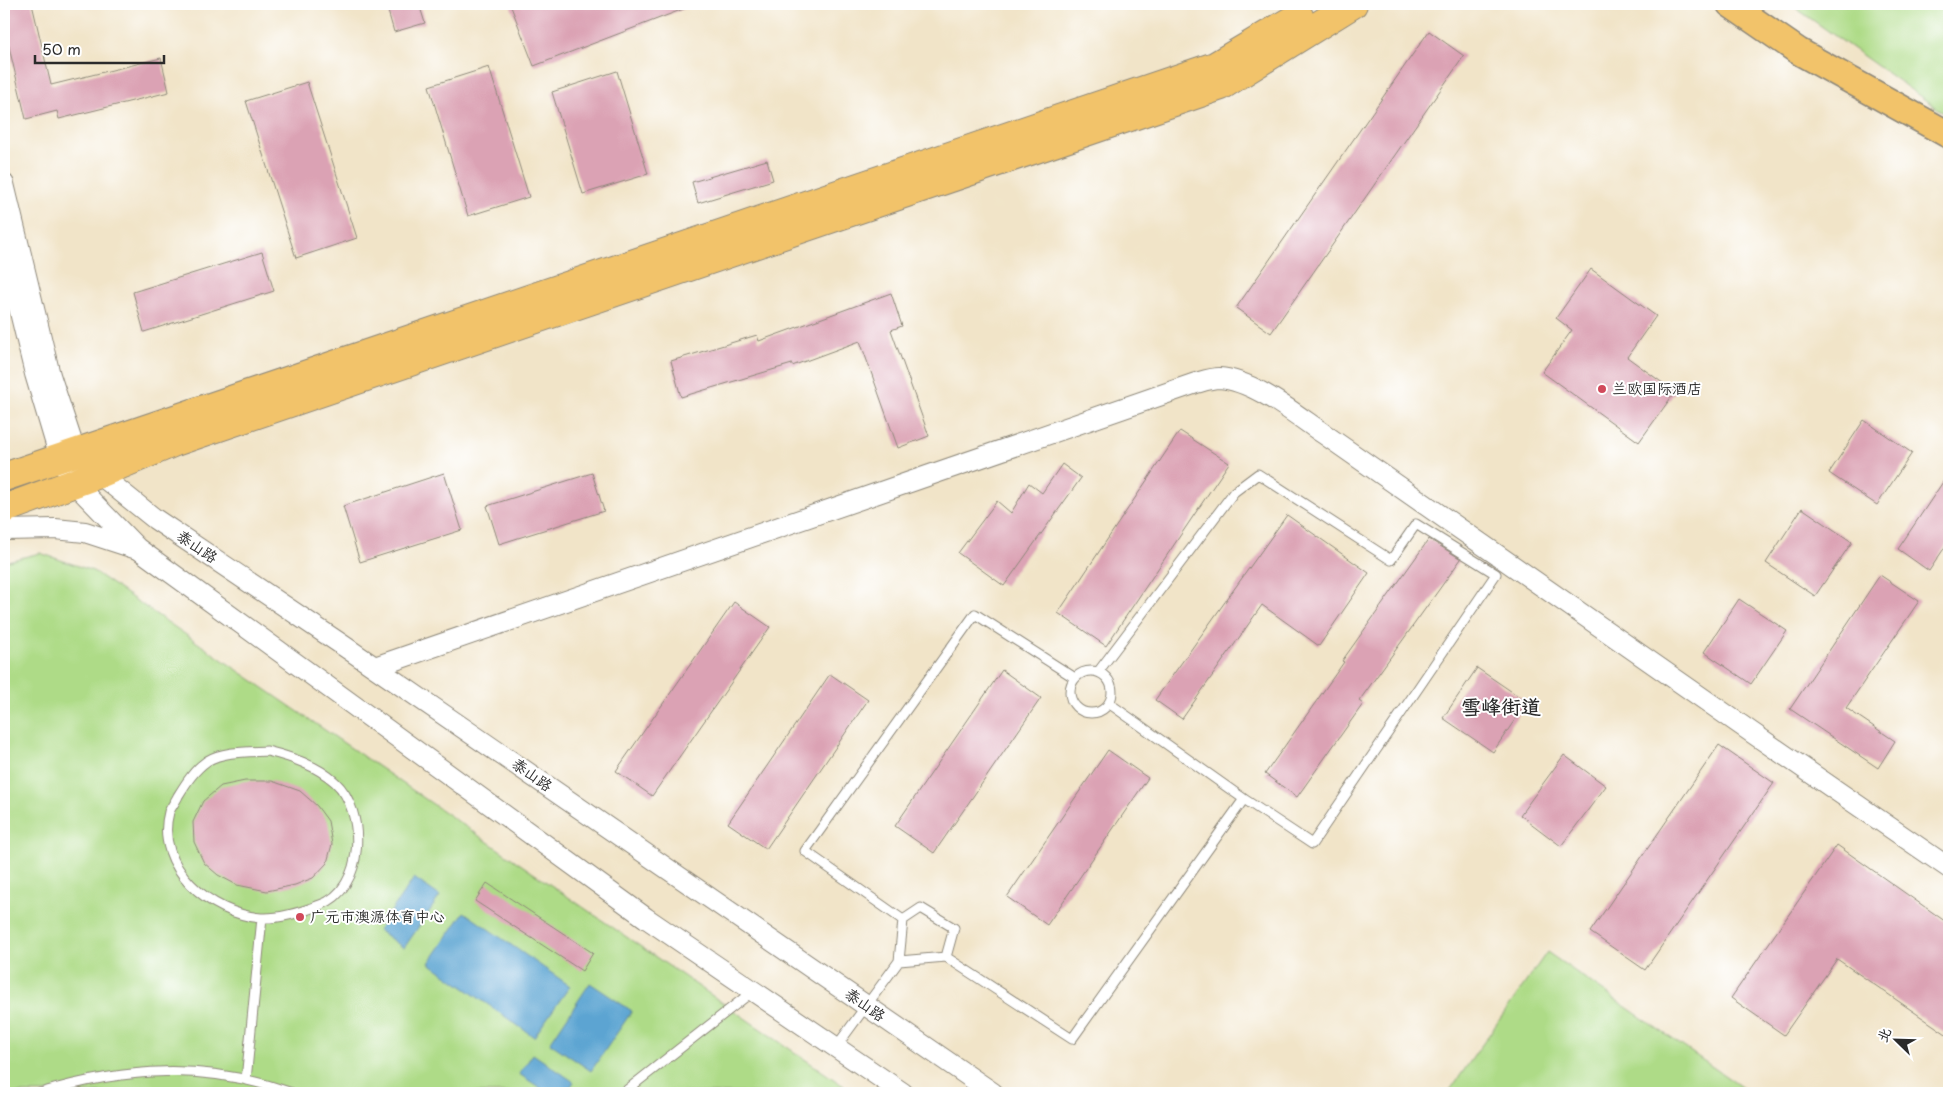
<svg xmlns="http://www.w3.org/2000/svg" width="1953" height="1097" font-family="'Playpen Sans','LXGW WenKai TC',sans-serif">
<rect width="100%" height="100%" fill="#fff"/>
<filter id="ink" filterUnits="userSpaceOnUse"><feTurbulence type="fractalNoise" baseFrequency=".02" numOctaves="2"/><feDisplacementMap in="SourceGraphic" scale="10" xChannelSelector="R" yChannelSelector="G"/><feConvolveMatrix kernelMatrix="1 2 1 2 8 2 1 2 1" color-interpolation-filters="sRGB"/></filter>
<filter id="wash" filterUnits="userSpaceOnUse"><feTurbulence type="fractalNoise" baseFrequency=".0096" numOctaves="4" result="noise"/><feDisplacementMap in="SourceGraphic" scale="20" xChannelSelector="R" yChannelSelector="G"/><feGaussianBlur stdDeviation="1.12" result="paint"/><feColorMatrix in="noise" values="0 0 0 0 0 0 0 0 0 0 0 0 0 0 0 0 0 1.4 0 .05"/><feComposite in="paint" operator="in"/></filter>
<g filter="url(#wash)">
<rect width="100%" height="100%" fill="#f1e4c8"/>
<path fill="#aedb87" stroke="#6c8359" d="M1790,4H1949V114L1938,109Z
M40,553L93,571L854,1093H4V562Z
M1547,952L1750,1093H1448Z"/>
<path fill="#5ba4d2" stroke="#43687e" d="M414,878L440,896L404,948L378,930Z
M464,912L570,986L534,1037L429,963Z
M590,983L632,1011L591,1071L550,1043Z
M533,1054L574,1082L566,1093H548L519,1074Z"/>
<g id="blocks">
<path fill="#dba2b4" d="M4,4H32L51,85L161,58L169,92L59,119L57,111L26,119L4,26Z
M386,4H419L425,23L394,32Z
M510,4H694V5L534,66Z
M1429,31L1464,56L1271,333L1236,308Z
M489,67L529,197L468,216L429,86Z
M617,71L648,174L583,194L552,92Z
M307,82L357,238L296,258L246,101Z
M767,160L773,180L698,203L692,182Z
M262,252L274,291L144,332L133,292Z
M1591,269L1656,316L1627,357L1675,392L1639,442L1542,372L1572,330L1556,318Z
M891,293L902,326L891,330L929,436L898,448L860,341L792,366V364L681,397L671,361L757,335L759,341Z
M1864,420L1912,453L1877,505L1829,473Z
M1180,431L1229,463L1106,646L1058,613Z
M1062,464L1081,478L1004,586L958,553L997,501L1011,513L1029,483L1042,493Z
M444,473L462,530L360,562L343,506Z
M592,473L604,511L499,544L487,506Z
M1949,473V541L1929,571L1898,549Z
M1802,508L1852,542L1815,596L1766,563Z
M1287,515L1369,573L1319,646L1262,605L1182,719L1155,700Z
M1429,539L1461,559L1359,701L1363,704L1297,797L1265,774L1344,662L1342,661Z
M1880,575L1919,601L1846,708L1895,741L1878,768L1790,709Z
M1739,599L1787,631L1751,684L1704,652Z
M734,602L770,627L652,796L616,771Z
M1477,668L1527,702L1493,752L1443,718Z
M1002,670L1041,698L934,853L895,826Z
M830,674L868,700L766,849L728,823Z
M1719,745L1774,783L1645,970L1590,932Z
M1108,750L1148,778L1047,925L1007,897Z
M1564,755L1606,786L1561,846L1520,815Z
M245,781H272L300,791L317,806L328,821L332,844L327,863L313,878L295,885L267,891L237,885L218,875L204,863L194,842L193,822L203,801L221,786Z
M1837,845L1949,924V1036L1837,959L1784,1035L1731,998Z
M487,883L593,953L582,971L475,901Z"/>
</g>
</g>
<g filter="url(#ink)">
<use href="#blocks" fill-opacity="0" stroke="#8e887a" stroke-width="1"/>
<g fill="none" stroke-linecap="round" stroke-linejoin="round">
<defs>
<path id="service" d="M1070 692a21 21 0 1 1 42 0a21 21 0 1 1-42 0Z
M1098,672L1234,492L1258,474L1391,560L1416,524L1496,574L1312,844L1244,799
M1075,678L975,614L805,851L903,920L921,908L954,928L946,957L1072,1039L1244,799L1110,704
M267,751C291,757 316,765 335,782C367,811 365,890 320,905C302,912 281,919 261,918C211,914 154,867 169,812C171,807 176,801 178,796C186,783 194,770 207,761C223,751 248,752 267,751Z
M903,920L899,961L946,957
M836,1047L899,961
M246,1080L262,918
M40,1093C127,1067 205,1062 292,1093
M623,1093L753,991"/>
<path id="tertiary" d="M4,184L50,375L75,451L99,474L155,519L341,644L993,1093
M4,246L35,374L60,458L74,483L137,548L646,918L903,1093
M4,530L55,529L85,532L134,548
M375,667L1196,383C1203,381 1212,378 1219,378C1254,380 1296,415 1324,434L1751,732L1949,868"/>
<path id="primary" d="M1730,4L1798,51L1949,135"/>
<path id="trunk" d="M4,477L1215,66L1299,16
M4,509L99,474L175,442L1221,86L1353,4"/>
</defs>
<use href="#service" stroke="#8e887a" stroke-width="11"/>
<use href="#tertiary" stroke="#8e887a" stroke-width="22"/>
<use href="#primary" stroke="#8e887a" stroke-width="29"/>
<use href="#trunk" stroke="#8e887a" stroke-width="30"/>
<use href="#service" stroke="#fff" stroke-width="9"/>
<use href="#tertiary" stroke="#fff" stroke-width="20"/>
<use href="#primary" stroke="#f2c36a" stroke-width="26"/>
<use href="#trunk" stroke="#f2c36a" stroke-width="28"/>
</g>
</g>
<g fill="#d1495b" stroke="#fff" stroke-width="2">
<circle cx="1602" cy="389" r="5"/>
<circle cx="300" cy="917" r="5"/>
</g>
<g text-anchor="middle" stroke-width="4" stroke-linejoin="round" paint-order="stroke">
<g font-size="15" fill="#2b2b2b" stroke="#fff" text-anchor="start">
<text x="1612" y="394">兰欧国际酒店</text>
<text x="310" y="922">广元市澳源体育中心</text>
</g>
<g font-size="15" fill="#2b2b2b" stroke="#fff">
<text transform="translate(197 547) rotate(34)" y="5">泰山路</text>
<text transform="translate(532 775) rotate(35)" y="5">泰山路</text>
<text transform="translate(865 1005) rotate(35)" y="5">泰山路</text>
</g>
<g font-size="20" font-weight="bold" fill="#2b2b2b" stroke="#fff">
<text x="1501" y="714">雪峰街道</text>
</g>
</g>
<rect width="1953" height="1097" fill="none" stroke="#fff" stroke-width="20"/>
<g transform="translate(1896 1040) rotate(293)" stroke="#ffffff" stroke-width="4" paint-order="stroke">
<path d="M0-4L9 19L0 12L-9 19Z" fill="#2b2b2b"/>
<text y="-8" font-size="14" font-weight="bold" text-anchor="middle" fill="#2b2b2b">北</text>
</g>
<path d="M35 55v8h129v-8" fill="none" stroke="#2b2b2b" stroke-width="2.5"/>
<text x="42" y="55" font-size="15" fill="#2b2b2b" stroke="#ffffff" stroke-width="4" paint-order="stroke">50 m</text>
</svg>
